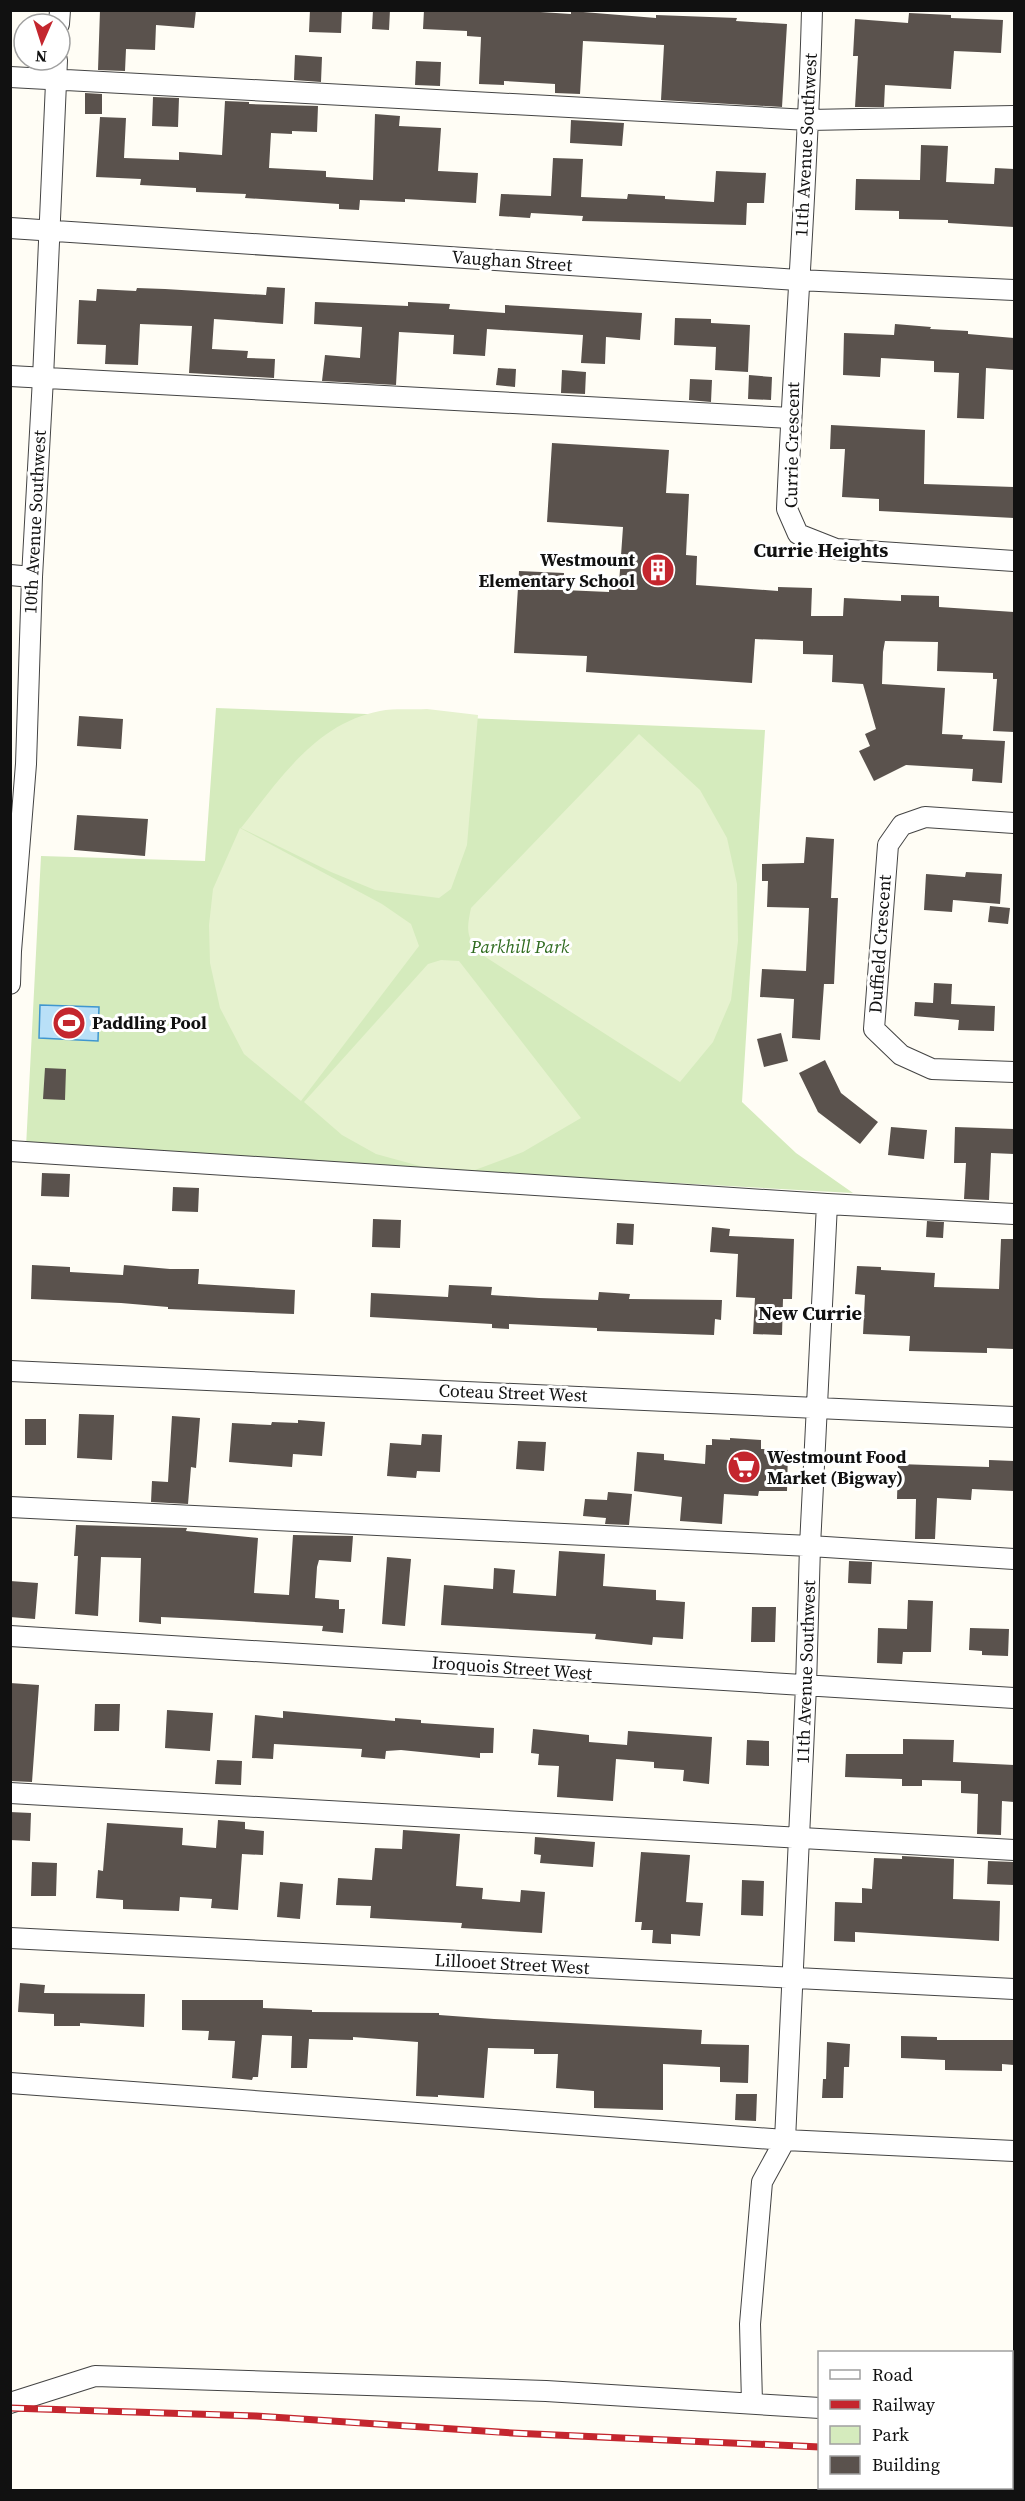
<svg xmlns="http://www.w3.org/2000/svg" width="1025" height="2501" font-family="'Source Serif 4',serif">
<rect width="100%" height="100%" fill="#fffdf5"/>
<path fill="#d5ebbd" d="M216,708L765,730L742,1102L796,1153L853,1193L26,1147L41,856L205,861Z"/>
<path fill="#e6f2cf" d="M427,709L478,715L467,845L451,889L439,898L375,890L331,872L241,828C279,780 316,723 380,711C395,708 412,710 427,709Z
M639,734L700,790L727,838L737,884L738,941L731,1000L713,1042L680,1082L484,956C466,938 466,932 471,908Z
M240,828L382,904L411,924L419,946L301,1101L244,1054L220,1008L210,963L209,925L213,889Z
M441,960L459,961L581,1118L523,1152L475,1170L427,1168L376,1154L342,1135L304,1102L428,964Z"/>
<path fill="#b9e0f7" stroke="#3f96cf" stroke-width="1.5" d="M40,1005L99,1007L98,1041L39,1038Z"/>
<path fill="#5a524d" d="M100,10H196L194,28L156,25L155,50L126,49L125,71L98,70Z
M310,10H342L341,33L309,32Z
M373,10H390L389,30L372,29Z
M424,10H510L571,14V11L656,18V15L737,18L736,21L787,24L782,107L661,100L664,45L583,41L580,94L555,93V84L504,81V85L479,84L481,37L467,36V31L423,29Z
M909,13L951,15V18L1003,20L1001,53L954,51L951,89L885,85L884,107H855L858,56H853L855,19L908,23Z
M295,55L322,57L321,82L294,80Z
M416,61L441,62L440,86L415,85Z
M85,93L102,94V114H85Z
M153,97L179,98L178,127L152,126Z
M225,101L249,102V104L318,106L317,132L292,131V134L271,133L269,168L326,171V177L373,180L375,114L400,116L399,126L441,128L438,171L478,173L476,203L405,199V202L360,200L359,210L339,209V204L245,198L246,194L196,192V188L140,185L141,179L96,177L100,117L126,118L124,158L179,160V152L222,155Z
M571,120L624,123L622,146L570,143Z
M921,145L948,146L946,182L994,184L995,168L1014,169V227L948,223V220L899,219V211L855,210L856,179L920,180Z
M553,158L583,159L581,197L627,199L628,194L665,196V199L714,202L716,171L766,173L764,203H747L746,225L582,221L583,216L531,213L530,218L499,216L501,194L551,196Z
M267,287L285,288L283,324L214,319L212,349L248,351L247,358L275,359L274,378L189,373L192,326L140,324L138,365L105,364L106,345L77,344L79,300L96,301L97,289L136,291L137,288L165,289L266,295Z
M315,302L408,306V302L450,304L449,309L505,313V305L642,313L640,340L606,337L605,364L581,363L583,335L487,329L485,356L453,354L454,335L399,332L396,385L322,381L325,355L360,358L362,327L314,324Z
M675,318L711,319V323L750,325L748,372L715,370L716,347L674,345Z
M895,324L931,327L930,329L968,331V334L1014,338V370L986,368L984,419L957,418L959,373L934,372V361L881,358L880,377L843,375L844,333L894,335Z
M498,368L516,369L515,387L496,385Z
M562,370L586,372L585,394L561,393Z
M749,375L772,377L771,400L748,399Z
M690,379L712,380L711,402L689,400Z
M831,425L925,430L924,484L1014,487V518L879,511V499L842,497L845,449H830Z
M552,443L669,450L666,493L689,494L686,555L697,556L696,585L778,591V587L812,588L811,616H843L844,598L901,601V595L939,596V607L1014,612V732L993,731L997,679H993V673L937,671L938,642L885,641L883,652L882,684L945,688L942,734L963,735L962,739L1005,741L1002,783L972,781L973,769L906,765L874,781L859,751L870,746L865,734L876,729L863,684L832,682L833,655L803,654V641L755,639L752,683L586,672L587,656L514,653L519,571L564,573L563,590L609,592V584H619L623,527L547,522Z
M79,716L123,719L121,749L77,746Z
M77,815L148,819L145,856L74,850Z
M806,837L834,839L831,898H838L834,984H824L820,1040L792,1038L794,999L760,997L762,969L806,971L809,908L767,907L768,881H762V864L804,863Z
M966,872L1002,874L1000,904L953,900L952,912L924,910L926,874L965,877Z
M990,906L1010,908L1008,924L988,922Z
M934,983L952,984L951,1004L995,1006L994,1031L958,1030L959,1020L914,1016L915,1002L933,1003Z
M781,1033L788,1061L764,1067L757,1039Z
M825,1060L841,1093L878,1122L860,1144L818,1112L799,1073Z
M45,1068L66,1069L65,1100L43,1099Z
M891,1127L927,1130L924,1159L888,1155Z
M955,1127L1014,1129V1154L991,1153L989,1200L964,1199L966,1163H954Z
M42,1173L70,1174L69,1197L41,1196Z
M173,1187L199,1188L198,1212L172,1211Z
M373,1219L401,1220L400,1248L372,1247Z
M927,1221L944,1222L943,1238L926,1237Z
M617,1223L634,1224L633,1245L616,1244Z
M712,1227L730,1229L729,1236L794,1239L792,1299H783L782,1335L753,1334L755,1298L736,1297L738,1254L710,1252Z
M1001,1239H1014V1349L987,1348V1353L909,1351L910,1336L863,1334L865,1295L855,1294L857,1266L881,1267V1270L935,1273L934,1287L999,1289Z
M32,1265L70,1267V1272L123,1275L124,1265L170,1269H199L198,1284L295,1290L294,1314L168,1309V1307L121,1303L31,1299Z
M449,1285L492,1287L491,1295L539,1298L598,1300L599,1292L630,1294L629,1299L722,1300L721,1320L715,1319L714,1335L597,1331V1328L509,1324V1329L492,1328V1324L370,1317L371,1293L448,1297Z
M79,1414L114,1415L112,1460L77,1458Z
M172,1416L200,1418L196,1468L191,1467L188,1504L151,1502L152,1481L168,1482Z
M25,1419H46V1445H25Z
M298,1420L325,1422L322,1456L293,1454L292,1467L229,1462L232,1423L271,1425L272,1422L298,1423Z
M422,1434L442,1435L440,1472L417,1471L416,1478L387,1476L390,1443L421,1445Z
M730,1438L761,1440V1449L788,1450L787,1491H759L758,1496L724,1494L722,1524L680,1521L682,1497L634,1491L637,1452L664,1454V1460L705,1464L706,1445H712V1439L730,1440Z
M518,1441L546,1442L544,1471L516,1469Z
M989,1460L1014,1461V1491L972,1489L971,1500L937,1498L935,1539H915L916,1499H897L898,1464L989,1467Z
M608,1492L632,1494L629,1525L605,1524L606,1518L583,1516L585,1499L607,1500Z
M76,1525L187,1528L186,1531L258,1538L254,1593L289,1595L293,1535L353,1536L351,1562L319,1560L317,1567L315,1598L339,1600V1609H345L343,1633L322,1631L323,1626L222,1620L161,1617V1624L139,1622L141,1558L101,1557L98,1616L75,1614L78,1556H74Z
M559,1551L605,1554L603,1586L656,1590V1600L685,1602L683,1639L653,1637L652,1645L595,1639L596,1634L441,1625L444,1585L493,1589L494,1568L515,1570L513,1593L556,1596Z
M387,1557L411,1559L405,1626L382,1624Z
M849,1561L872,1562L871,1584L848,1583Z
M10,1581L38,1583L35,1619L10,1617Z
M908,1600L933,1601L931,1652H903L902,1664L877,1663L878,1628L907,1629Z
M752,1607H776L775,1642H751Z
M970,1628L1009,1629L1008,1656L982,1655V1651L969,1650Z
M10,1683L39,1685L32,1782L10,1781Z
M95,1704H120L119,1731H94Z
M167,1710L213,1713L210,1751L165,1748Z
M283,1711L395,1721V1718L421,1720V1723L494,1728L493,1753H480V1758L401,1750L386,1751L385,1759L361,1757L362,1749L274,1744L273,1759L252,1758L255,1715L283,1718Z
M533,1729L589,1735V1742L627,1745L628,1731L712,1737L709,1784L683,1781L684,1770L654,1768V1762L616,1759L613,1801L557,1797L559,1766L538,1765L539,1754L531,1753Z
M903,1739L954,1740L953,1762L1014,1765V1802L1002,1801L1001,1835L977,1834L978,1794L961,1793V1781L922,1780V1786H902V1779L845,1777L846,1754H903Z
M747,1740L769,1741V1766L746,1765Z
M217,1760L242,1761L241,1785L215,1784Z
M10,1812L31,1813L30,1841L10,1840Z
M218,1820L245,1822V1829L264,1831L263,1855L242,1854L238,1910L211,1908L212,1899L180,1897L179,1911L123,1909V1900L96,1898L98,1870L103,1871L107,1823L183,1828L182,1845L216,1848Z
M403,1830L460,1834L456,1886L483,1888L482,1899L520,1902L521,1890L545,1892L542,1933L461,1928L462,1923L370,1918L371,1906L336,1905L338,1878L372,1880L375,1848L402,1849Z
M535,1837L595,1842L593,1867L540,1863L541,1855L534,1854Z
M641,1852L690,1855L686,1902L703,1903L700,1936L671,1934V1944L652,1943L653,1930H641L642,1922H635Z
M902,1856L954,1859L953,1899L1000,1901L999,1941L855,1932V1942L834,1941L835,1902L862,1903V1888L872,1889L874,1858L902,1859Z
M988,1861L1014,1862V1885L987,1884Z
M32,1862L57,1863L56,1896H31Z
M742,1880L764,1881L763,1916L741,1915Z
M280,1882L303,1884L300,1919L277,1917Z
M20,1983L45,1985L44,1993L145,1994L144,2027L80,2023V2026H54V2014L18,2012Z
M182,2000H263V2008L312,2010V2012L439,2013V2015L494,2019L702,2030L701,2044L749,2045L748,2083L720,2082V2067L663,2064V2110L594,2108V2091L556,2088L558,2054H534V2049L488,2048L484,2098L438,2095V2097L416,2096L418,2042L353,2037V2040L309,2039L307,2068H291L292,2036L262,2035L258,2077H253L252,2080L232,2078L235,2041L208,2040L209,2031L182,2030Z
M901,2036L937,2037V2040H1014V2065L1002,2064V2071L945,2070V2060L901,2058Z
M827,2042L850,2044L849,2067H844L843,2098H822L823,2079H826Z
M736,2094H757L756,2121L735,2120Z"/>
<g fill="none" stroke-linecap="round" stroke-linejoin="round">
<defs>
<path id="minor" d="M812,10C808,177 794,342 787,509L798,534L836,549L1014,561
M59,24L60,10
M10,77L809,120L1014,116
M10,228L798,280L1014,290
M10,376L791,418
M10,575L32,577
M1014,823L925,817L902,825L888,845L874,1029L901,1055L932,1069L1014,1072
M10,984L11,951L26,764L32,577L43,378L57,60
M10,1151L827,1204L1014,1214
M10,1371L1014,1417
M10,1507L810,1546L1014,1559
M10,1636L1014,1698
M10,1793L1014,1850
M10,1938L1014,1989
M10,2083L785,2140L1014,2151
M10,2403L95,2376L546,2391L820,2408
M752,2403L750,2324L762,2182L785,2140L806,1686L810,1546L827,1204
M1012,2414H1014"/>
</defs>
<use href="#minor" stroke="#444" stroke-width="22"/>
<use href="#minor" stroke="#fff" stroke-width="20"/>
<defs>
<path id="rail" d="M10,2408L256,2416L512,2433L820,2447
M1012,2451L1014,2450"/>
</defs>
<use href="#rail" stroke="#c4262e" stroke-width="7"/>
<use href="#rail" stroke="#fff" stroke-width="4.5" stroke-dasharray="14" stroke-linecap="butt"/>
</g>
<defs>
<symbol id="building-disc" viewBox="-11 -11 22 22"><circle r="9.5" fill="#c4262e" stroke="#fff"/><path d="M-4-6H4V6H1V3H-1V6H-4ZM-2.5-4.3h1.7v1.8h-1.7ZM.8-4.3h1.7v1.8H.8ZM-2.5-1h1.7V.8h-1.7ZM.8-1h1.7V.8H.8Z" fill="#fff"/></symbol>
<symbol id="stadium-disc" viewBox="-11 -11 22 22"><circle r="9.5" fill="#c4262e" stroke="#fff"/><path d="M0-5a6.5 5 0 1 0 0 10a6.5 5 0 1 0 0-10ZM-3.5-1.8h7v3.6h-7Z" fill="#fff"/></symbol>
<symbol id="supermarket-disc" viewBox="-11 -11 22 22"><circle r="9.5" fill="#c4262e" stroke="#fff"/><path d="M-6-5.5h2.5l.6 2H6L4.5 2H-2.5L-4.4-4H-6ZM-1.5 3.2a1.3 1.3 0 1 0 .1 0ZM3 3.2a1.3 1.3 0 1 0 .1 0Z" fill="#fff"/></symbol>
</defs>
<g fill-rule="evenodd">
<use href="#building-disc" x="639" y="551" width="38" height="38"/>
<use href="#stadium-disc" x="50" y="1004" width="38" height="38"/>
<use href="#supermarket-disc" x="725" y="1448" width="38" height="38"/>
</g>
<g text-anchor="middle" stroke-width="6" stroke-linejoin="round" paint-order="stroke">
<g font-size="18" fill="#111" stroke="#fff">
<text transform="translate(806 145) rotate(-87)" y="6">11th Avenue Southwest</text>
<text transform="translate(512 261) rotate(4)" y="6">Vaughan Street</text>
<text transform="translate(792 445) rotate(-89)" y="6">Currie Crescent</text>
<text transform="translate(35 522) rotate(-87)" y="6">10th Avenue Southwest</text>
<text transform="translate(880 944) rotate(-86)" y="6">Duffield Crescent</text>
<text transform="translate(513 1393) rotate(2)" y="6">Coteau Street West</text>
<text transform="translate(512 1668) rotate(4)" y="6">Iroquois Street West</text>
<text transform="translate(806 1672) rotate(-88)" y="6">11th Avenue Southwest</text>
<text transform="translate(512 1964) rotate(3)" y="6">Lillooet Street West</text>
</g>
<g font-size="18" font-weight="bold" fill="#111" stroke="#fff" text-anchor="start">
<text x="635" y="566" text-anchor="end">Westmount<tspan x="635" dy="21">Elementary School</tspan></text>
<text x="92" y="1029">Paddling Pool</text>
<text x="767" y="1463">Westmount Food<tspan x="767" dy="21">Market (Bigway)</tspan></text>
</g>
<g font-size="18" font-style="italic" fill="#2f6b1f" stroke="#fff">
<text x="520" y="953">Parkhill Park</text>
</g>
<g font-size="20" font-weight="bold" fill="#111" stroke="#fff">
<text x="821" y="557">Currie Heights</text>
<text x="810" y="1320">New Currie</text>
</g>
</g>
<rect width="1025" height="2501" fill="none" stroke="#111111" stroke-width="24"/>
<rect x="818" y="2351" width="195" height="138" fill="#ffffff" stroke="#a0a0a0" stroke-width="1.5"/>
<rect x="830" y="2370" width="30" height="9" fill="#ffffff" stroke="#a0a0a0" stroke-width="1.5"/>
<text x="872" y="2381" font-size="18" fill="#111111">Road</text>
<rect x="830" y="2400" width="30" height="9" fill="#c4262e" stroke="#a0a0a0" stroke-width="1.5"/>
<text x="872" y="2411" font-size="18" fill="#111111">Railway</text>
<rect x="830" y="2426" width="30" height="18" fill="#d5ebbd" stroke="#a0a0a0" stroke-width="1.5"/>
<text x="872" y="2441" font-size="18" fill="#111111">Park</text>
<rect x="830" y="2456" width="30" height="18" fill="#5a524d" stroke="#a0a0a0" stroke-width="1.5"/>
<text x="872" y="2471" font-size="18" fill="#111111">Building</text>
<g transform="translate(42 42) rotate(183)"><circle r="28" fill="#ffffff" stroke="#a0a0a0" stroke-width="1.5"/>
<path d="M0-4.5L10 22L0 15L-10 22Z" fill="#c4262e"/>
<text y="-9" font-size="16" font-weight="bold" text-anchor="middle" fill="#111111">N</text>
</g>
</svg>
